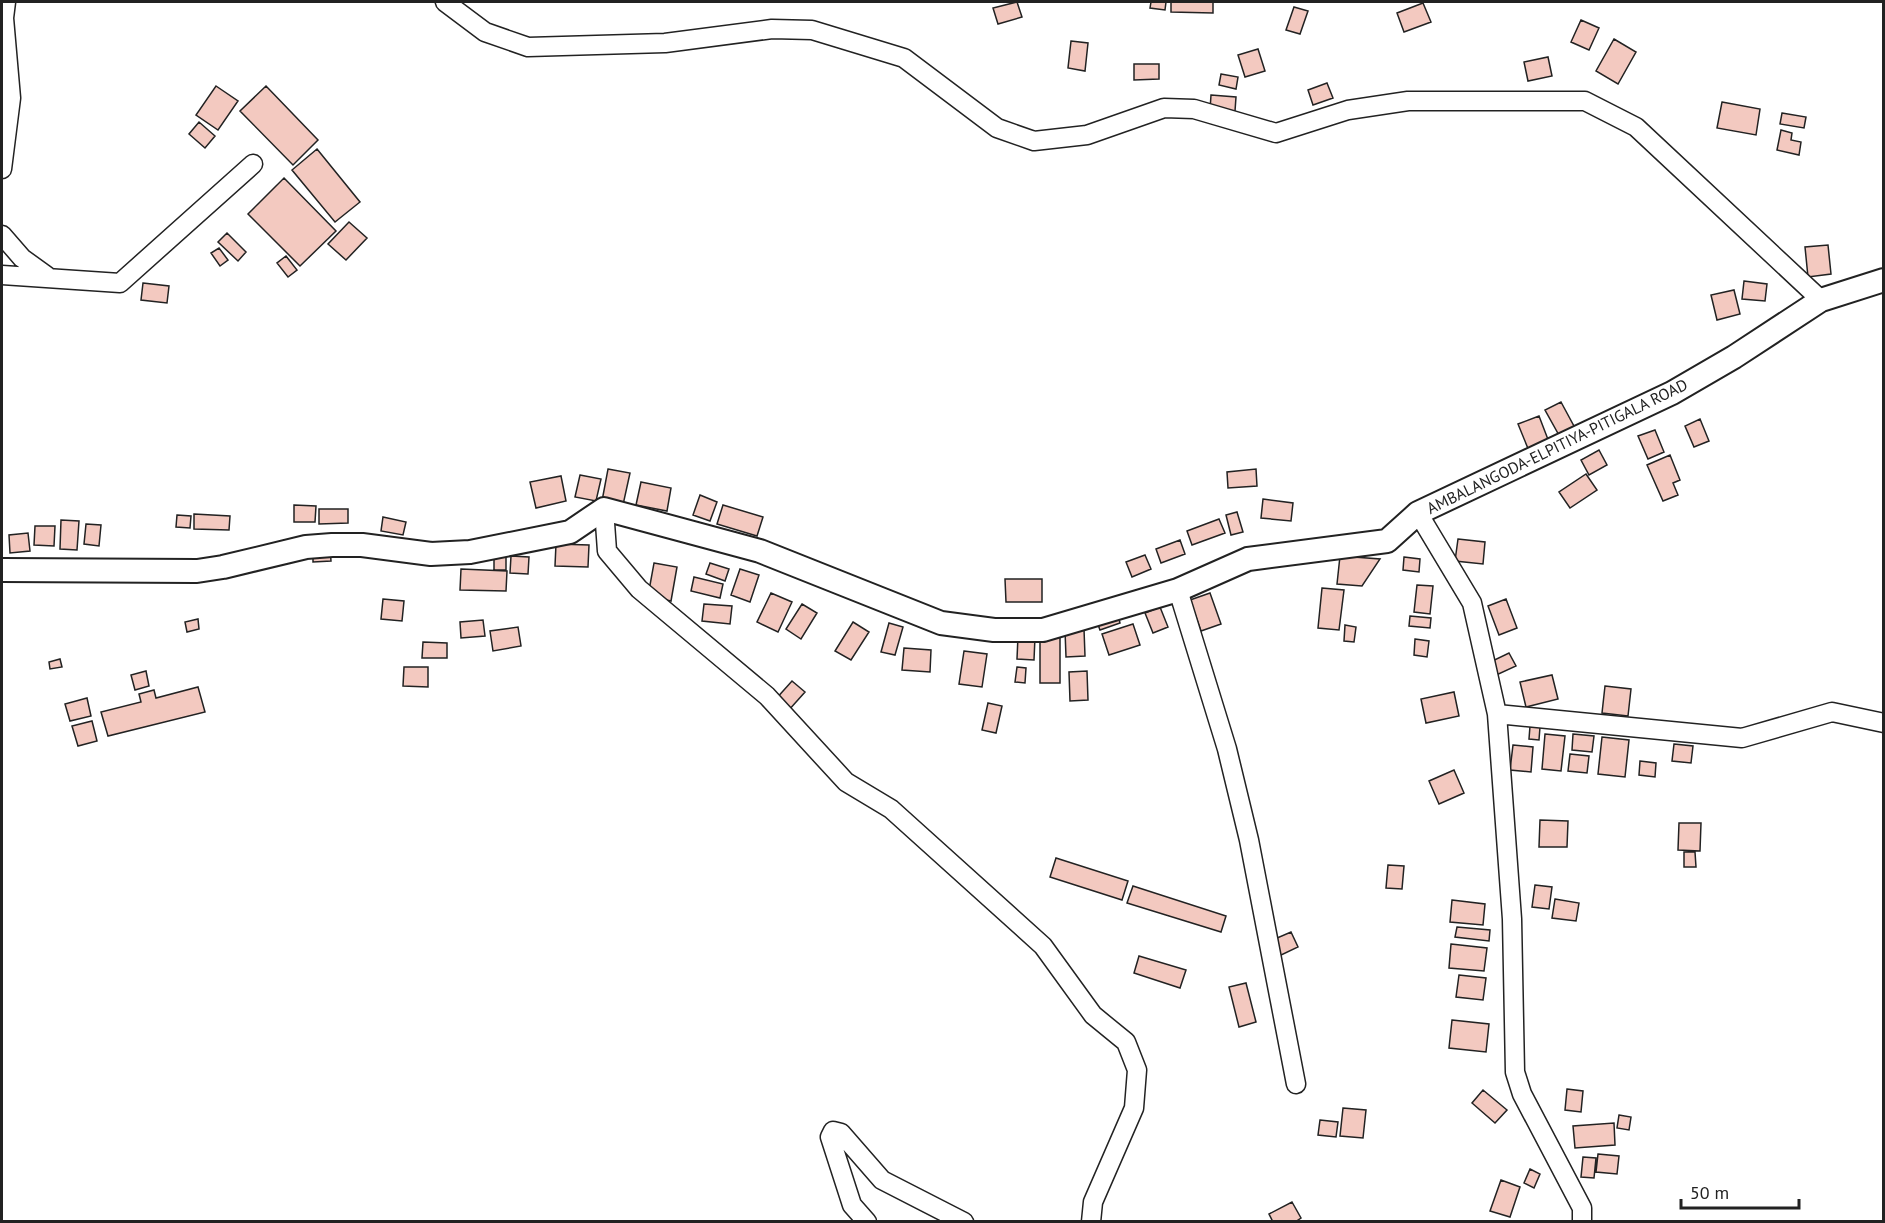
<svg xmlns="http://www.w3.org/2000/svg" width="1885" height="1223" font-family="'PT Sans',sans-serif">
<rect width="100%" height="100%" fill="#fff"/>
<path fill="#f3c9c0" stroke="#222" stroke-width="1.5" d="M1017,2L1022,17L998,24L993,8Z
M1151,2H1166L1165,10L1150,8Z
M1171,2H1213V13L1171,12Z
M1423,3L1431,22L1404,32L1397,13Z
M1294,7L1308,11L1300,34L1286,30Z
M1581,20L1599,28L1589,50L1571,42Z
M1614,39L1636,52L1618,84L1596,71Z
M1071,41L1088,43L1085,71L1068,68Z
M1258,49L1265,71L1245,77L1238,55Z
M1548,57L1552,76L1528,81L1524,62Z
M1134,64H1159V79L1134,80Z
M1221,74L1238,77L1236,89L1219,85Z
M1327,83L1333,98L1313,105L1308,90Z
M216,86L238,101L218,130L196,115Z
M266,86L318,140L293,165L240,111Z
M1211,95L1236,97L1235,111L1210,110Z
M1722,102L1760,109L1756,135L1717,128Z
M1782,113L1806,117L1804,128L1780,124Z
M199,122L215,136L205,148L189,134Z
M1781,130L1792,133L1791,140L1801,142L1799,155L1777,150Z
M317,149L360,202L335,222L292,170Z
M284,178L336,231L300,266L248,214Z
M349,222L367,238L346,260L328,244Z
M227,233L246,252L238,261L218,242Z
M1828,245L1831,274L1808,277L1805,247Z
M219,248L228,260L220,266L211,253Z
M286,256L297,270L288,277L277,263Z
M1744,281L1767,284L1765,301L1742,299Z
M143,283L169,286L167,303L141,300Z
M1734,290L1740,314L1717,320L1711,295Z
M1561,402L1575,428L1560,437L1545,410Z
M1539,416L1549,442L1529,451L1518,424Z
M1700,419L1709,441L1694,447L1685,426Z
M1655,430L1664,452L1648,459L1638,436Z
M1599,450L1607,465L1589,475L1581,460Z
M1670,455L1680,480L1673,483L1678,495L1663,501L1647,465Z
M608,469L630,473L623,505L602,501Z
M1256,469L1257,486L1228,488L1227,472Z
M1586,474L1597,490L1570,508L1559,492Z
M580,475L601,479L596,501L575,497Z
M561,476L566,501L536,508L530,482Z
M641,482L671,488L667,511L636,505Z
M700,495L717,502L710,521L693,515Z
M1263,499L1293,503L1291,521L1261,518Z
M294,505L316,506L315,522H294Z
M723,505L763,517L757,536L717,524Z
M319,509H348V523L319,524Z
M1237,512L1243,532L1231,535L1226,515Z
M194,514L230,516L229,530L194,529Z
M177,515L191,516L190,528L176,527Z
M383,517L406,522L403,535L381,531Z
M1219,519L1225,533L1192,545L1187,531Z
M61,520L79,521L77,550L60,549Z
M86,524L101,525L99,546L84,544Z
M35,526H55L54,546L34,545Z
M28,533L30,551L10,553L9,535Z
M1458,539L1485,542L1483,564L1455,561Z
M1180,540L1185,554L1161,563L1156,549Z
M556,544L589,545L588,567L555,566Z
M330,548L331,561L313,562V549Z
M1145,555L1151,569L1132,577L1126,562Z
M494,556H506V570H494Z
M511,556L529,557L528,574L510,573Z
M1340,556L1380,559L1362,586L1337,584Z
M1404,557L1420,559L1419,572L1403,570Z
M654,563L677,567L671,601L648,596Z
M710,563L729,569L725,581L706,574Z
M461,569L507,571L506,591L460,590Z
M740,569L759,575L750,602L731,595Z
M694,577L723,584L720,598L691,591Z
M1005,579H1042V602H1006Z
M1417,585L1433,586L1430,614L1414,612Z
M1322,588L1344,590L1339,630L1318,628Z
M771,593L792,602L778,632L757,622Z
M1210,593L1221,624L1201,631L1190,600Z
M383,599L404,601L402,621L381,619Z
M1506,599L1517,628L1499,635L1488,606Z
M704,604L732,606L730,624L702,621Z
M802,604L817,613L801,639L786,629Z
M1160,607L1168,627L1153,633L1145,613Z
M1118,615L1120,623L1100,630L1097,622Z
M1410,616L1431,618L1430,628L1409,626Z
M198,619L199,629L187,632L185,622Z
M483,620L485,636L461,638L460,622Z
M853,622L869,632L851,660L835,651Z
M889,623L903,627L895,655L881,652Z
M1133,624L1140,645L1109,655L1102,634Z
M1345,625L1356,627L1354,642L1344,641Z
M518,627L521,646L493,651L490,631Z
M1084,629L1085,656L1066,657L1065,630Z
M1018,636L1035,637L1034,660L1017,659Z
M1040,637H1060V683H1040Z
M1415,639L1429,641L1427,657L1414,655Z
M423,642L447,643V658H422Z
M904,648L931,650L930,672L902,670Z
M964,651L987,654L982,687L959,684Z
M1509,653L1516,666L1492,677L1486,664Z
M60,659L62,667L50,669L49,662Z
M404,667H428V687L403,686Z
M1017,667L1026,668L1025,683L1015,682Z
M146,671L149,686L135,690L131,675Z
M1087,671L1088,700L1070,701L1069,672Z
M1552,675L1558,699L1526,707L1520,682Z
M792,681L805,692L788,711L775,700Z
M1605,686L1631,689L1628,716L1602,713Z
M198,687L205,712L108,736L101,712L141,702L139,694L154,690L156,698Z
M1454,692L1459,716L1426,723L1421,699Z
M87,698L91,716L70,721L65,704Z
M988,703L1002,706L996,733L982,730Z
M92,721L97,741L78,746L72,726Z
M1530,726L1540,727L1539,740L1529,739Z
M1545,734L1565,736L1561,771L1542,769Z
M1573,734L1594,736L1592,752L1572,750Z
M1602,737L1629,740L1625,777L1598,774Z
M1674,744L1693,746L1691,763L1672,761Z
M1513,745L1533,747L1531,772L1510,770Z
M1570,754L1589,756L1587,773L1568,771Z
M1640,761L1656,763L1655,777L1639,775Z
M1454,770L1464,793L1439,804L1429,781Z
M1540,820L1568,821L1567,847H1539Z
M1679,823H1701L1700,851L1678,850Z
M1684,852H1695L1696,867H1684Z
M1056,858L1128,881L1122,900L1050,877Z
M1388,865L1404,866L1402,889L1386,888Z
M1535,885L1552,887L1549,909L1532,907Z
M1133,886L1226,916L1221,932L1127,903Z
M1555,899L1579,903L1576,921L1552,918Z
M1452,900L1485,904L1483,925L1450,922Z
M1457,927L1490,930L1489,941L1455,937Z
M1291,932L1298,947L1277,957L1270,941Z
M1451,944L1487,948L1484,971L1449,968Z
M1139,956L1186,970L1180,988L1134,973Z
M1459,975L1486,978L1483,1000L1456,997Z
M1246,983L1256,1022L1239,1027L1229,987Z
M1452,1020L1489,1024L1486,1052L1449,1048Z
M1567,1089L1583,1091L1581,1112L1565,1110Z
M1483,1090L1507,1110L1495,1123L1472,1103Z
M1343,1108L1366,1110L1363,1138L1340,1136Z
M1619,1115L1631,1117L1629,1130L1617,1128Z
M1320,1120L1338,1122L1336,1137L1318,1135Z
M1614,1123L1615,1145L1575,1148L1573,1126Z
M1598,1154L1619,1156L1617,1174L1596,1172Z
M1583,1157L1596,1158L1594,1178L1581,1177Z
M1530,1169L1540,1174L1534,1188L1524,1183Z
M1501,1180L1520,1187L1510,1217L1490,1211Z
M1292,1202L1301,1218L1295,1222H1273L1269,1214Z"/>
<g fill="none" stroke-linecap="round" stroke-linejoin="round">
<defs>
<path id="minor" d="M445,2L485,32L528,47L665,43L772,29L812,30L904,58L997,128L1034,141L1087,135L1164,108L1194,109L1276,133L1348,110L1408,101H1585L1636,127L1821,300
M2,169L11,98L4,18L6,2
M2,235L22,258L47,276
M2,275L120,283L253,164
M604,509L607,551L639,589L767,696L846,782L891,809L1043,946L1093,1015L1126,1042L1137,1070L1134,1108L1093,1202L1091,1222
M1418,513L1472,603L1497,714L1512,919L1515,1072L1522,1094L1582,1208V1222
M1178,590L1227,749L1249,840L1296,1084
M1497,714L1742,738L1832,712L1884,723
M867,1222L852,1205L830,1137L833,1131L841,1133L882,1180L964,1222"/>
<path id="major" d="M2,570L197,571L223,567L306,547L332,545H362L431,554L470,552L570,532L604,509L760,551L941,623L994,630H1043L1178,590L1248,559L1387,541L1418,513L1672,393L1734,357L1821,300L1884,280"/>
</defs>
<use href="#minor" stroke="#222" stroke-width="21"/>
<use href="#major" stroke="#222" stroke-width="26"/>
<use href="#minor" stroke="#fff" stroke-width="18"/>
<use href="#major" stroke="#fff" stroke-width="22"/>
</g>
<g text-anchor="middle" stroke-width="4.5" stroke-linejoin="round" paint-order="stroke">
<g font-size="16" fill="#222" stroke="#fff">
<text transform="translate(1557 446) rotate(-26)" y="6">AMBALANGODA-ELPITIYA-PITIGALA ROAD</text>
</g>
</g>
<rect width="1885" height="1223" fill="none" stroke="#222222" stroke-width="6"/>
<path d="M1681 1199v9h118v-9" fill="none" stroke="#222222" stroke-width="3"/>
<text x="1690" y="1199" font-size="18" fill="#222222" stroke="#ffffff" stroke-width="4.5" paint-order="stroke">50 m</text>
</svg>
